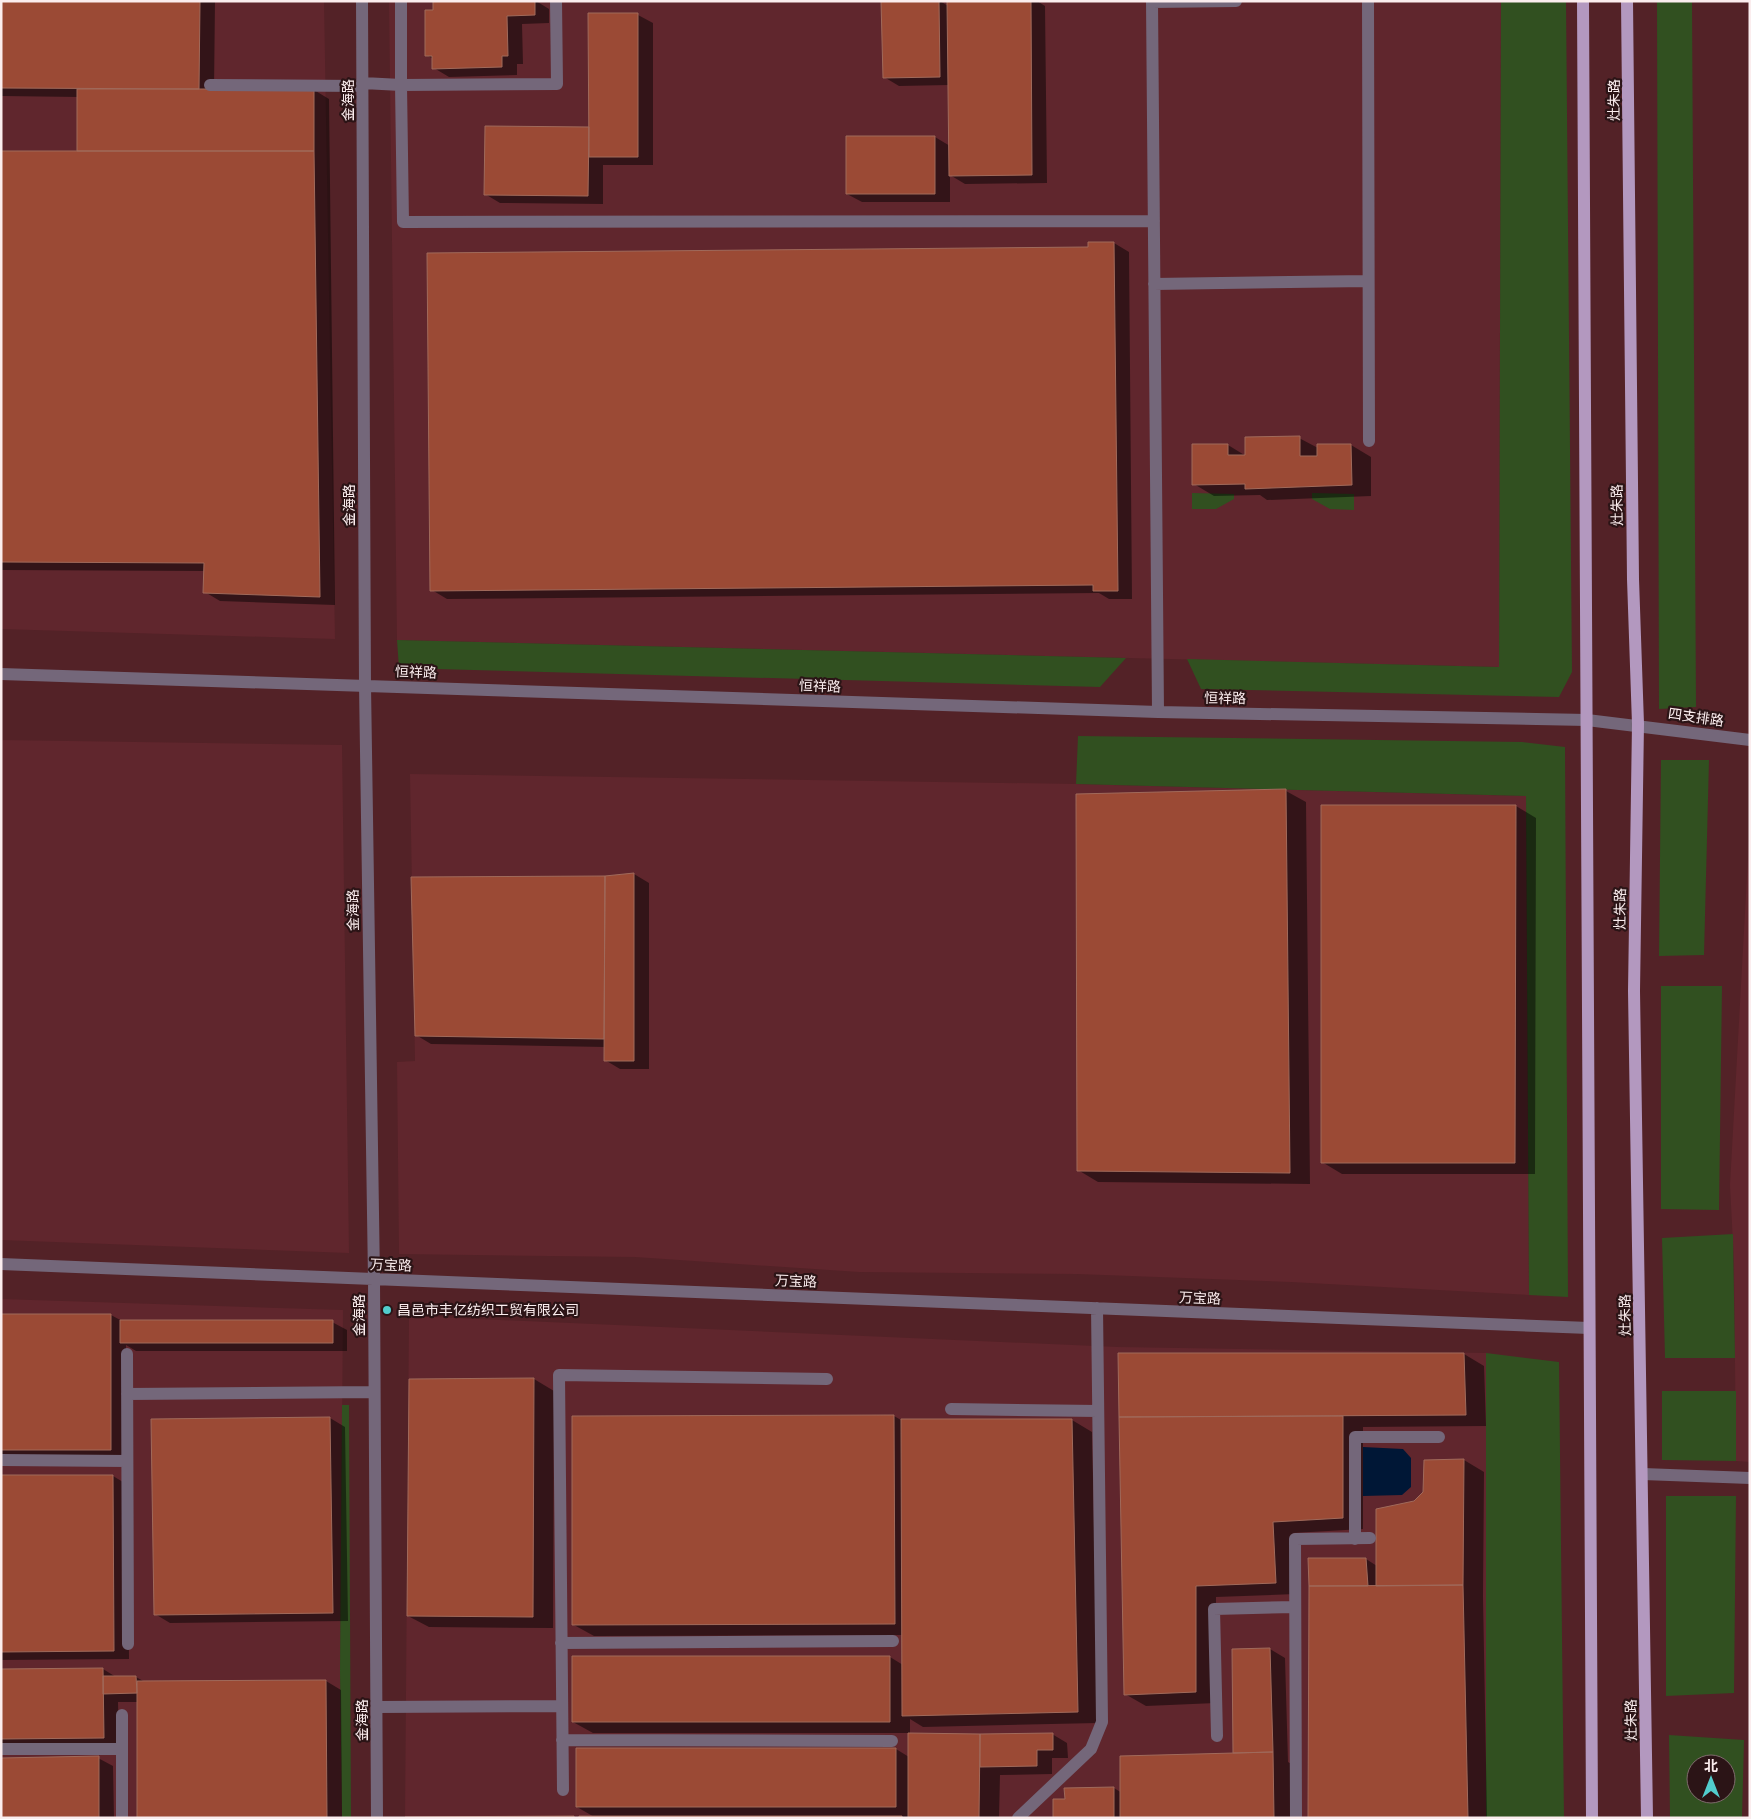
<svg xmlns="http://www.w3.org/2000/svg" width="1751" height="1819" font-family="Literata,'Noto Sans SC',serif">
<rect width="100%" height="100%" fill="#532227"/>
<path fill="#60262d" d="M1,1H324L335,639L1,629Z
M389,1H1501L1499,667L397,640Z
M1,740L342,745L349,1253L1,1240Z
M410,774L1076,784L1526,796L1529,1295L1291,1282L1077,1274L859,1272L635,1257L399,1254L397,1062L415,1061Z
M1750,822V1462L1736,1461L1734,1263L1730,1185Z
M1,1299L343,1310L340,1671L342,1818H1Z
M409,1316L1118,1347L1486,1353V1818H405Z"/>
<path fill="#315020" fill-rule="evenodd" d="M1501,1H1566L1572,672L1559,697L1201,689L1187,659L1499,667Z
M1657,1H1692L1696,707L1659,709Z
M1192,493L1234,494V499L1216,509H1192Z
M1312,493L1354,494V510L1330,509L1312,499Z
M397,640L1126,658L1100,687L399,668Z
M1078,736L1522,742L1565,747L1568,1297L1529,1295L1526,796L1076,784Z
M1661,760H1709L1704,955L1659,956Z
M1661,986H1722L1719,1210L1661,1209Z
M1733,1234L1735,1358H1665L1662,1238Z
M1486,1353L1559,1362L1564,1818H1486Z
M1662,1391H1736V1461L1662,1460Z
M342,1405H349L351,1818H342L340,1671Z
M1666,1496H1736L1734,1693L1666,1696Z
M1669,1735L1744,1740L1742,1818H1670ZM1696,1764H1726V1794H1696Z"/>
<path fill="#001736" d="M1363,1447L1403,1449L1411,1458V1487L1402,1495L1363,1496Z"/>
<path fill="#0007" d="M1,1H215L214,90H314L329,99L335,605L220,601L205,592V571L1,570V152H79V97L1,96Z
M477,1H536L549,9V23L522,24L523,64H517V75L449,77L434,68L433,59L427,55L435,11Z
M883,1H940L948,6V1H1037L1045,6L1047,183L965,184L950,175V202H862L847,194L935,137L950,146L949,85L899,86L884,77Z
M638,15L653,23V165H603V204L500,203L485,194L590,129Z
M1089,243H1114L1129,252L1132,599H1109L1099,593L447,599L432,590L1089,248Z
M1299,438L1318,448L1351,445L1371,457V496L1267,500L1260,495L1214,496L1194,484V446L1228,445L1246,456Z
M1286,791L1306,802L1310,1184L1098,1182L1078,1170Z
M1516,806L1536,818L1535,1174H1342L1322,1162Z
M634,874L649,883V1069H620L605,1060V1047L431,1044L416,1035L413,879L605,877Z
M1,1315H111L122,1321L332,1322L347,1330V1351H136L126,1345V1458H1Z
M1120,1354H1464L1484,1366L1486,1426L1363,1427V1529L1293,1533L1296,1594L1216,1597V1703L1146,1706L1125,1694Z
M534,1379L554,1391L553,1628L429,1627L408,1616Z
M894,1416L901,1420H1072L1092,1432L1098,1723L923,1727L910,1719V1734H1052L1067,1743L1068,1758H1052V1774L1000,1775L999,1818H580H596L577,1807L896,1749L909,1757L910,1733H593L573,1722L890,1657L903,1665V1635L594,1636L574,1625Z
M330,1418L345,1427L348,1621L170,1623L155,1614Z
M1464,1460L1484,1472L1483,1597L1487,1818H1309L1366,1559L1377,1566L1414,1502Z
M1,1476H113L128,1485L129,1659L1,1660Z
M1270,1649L1285,1658L1288,1762L1293,1765L1294,1818H1054L1066,1800L1114,1788L1122,1793L1237,1754L1234,1752Z
M103,1669L116,1677H136L145,1682L326,1681L341,1690L342,1818H138V1702H118L119,1746L1,1747V1670Z
M98,1758L113,1766L114,1818H1Z"/>
<path fill="#9b4a35" stroke="#a06a5b" d="M1,1H200L199,89L1,88Z
M433,1H535V15L507,16L508,56H502V67L432,69V56H425V10H433Z
M881,1H939L940,77L883,78Z
M947,1H1031L1032,175L949,176Z
M588,13H638V157H589Z
M77,89H314V151H77Z
M485,126L589,127L588,196L484,195Z
M846,136H935V194H846Z
M1,151H314L320,597L203,593L204,563L1,562Z
M1088,242H1114L1118,591H1093V585L430,591L427,253L1088,247Z
M1300,436V456H1317V444H1351L1352,485L1245,489V484L1192,485V444H1228V455H1245V437Z
M1286,789L1290,1173L1077,1171L1076,794Z
M1321,805H1516L1515,1163H1321Z
M634,873V1061H604L605,876Z
M605,876L604,1039L415,1036L411,877Z
M1,1314H111V1450H1Z
M120,1320H333V1343H120Z
M1118,1353H1464L1466,1415L1119,1417Z
M534,1378L533,1617L407,1616L409,1379Z
M894,1415L895,1624L572,1625V1416Z
M1343,1416V1518L1273,1522L1276,1583L1196,1586V1692L1124,1695L1119,1417Z
M330,1417L333,1613L154,1615L151,1419Z
M901,1419H1072L1078,1712L902,1716Z
M1464,1459L1463,1585L1376,1586V1509L1414,1501L1423,1492L1424,1460Z
M1,1475H113L114,1651L1,1652Z
M1308,1558H1366L1368,1586H1309Z
M1463,1585L1468,1818H1308L1309,1586Z
M1270,1648L1273,1752L1233,1753L1232,1649Z
M572,1656H890V1722H572Z
M103,1668L104,1738L1,1739V1669Z
M103,1676H136L137,1693L103,1694Z
M326,1680L327,1818H137V1681Z
M908,1733L980,1734L979,1818H908Z
M1053,1733V1750H1037V1766L980,1767V1734Z
M576,1748H896V1807H576Z
M1273,1752L1274,1818H1120V1756Z
M99,1756V1818H1V1758Z
M1114,1787V1818H1048H1053V1799H1065L1064,1788Z
M574,1816V1818H405V1817Z
M579,1816H902V1818H579Z"/>
<g fill="none" stroke-linecap="round" stroke-linejoin="round">
<path stroke="#74677a" stroke-width="12" d="M362,1L365,685L374,1279L377,1818
M556,1L557,84L401,85L403,222L1154,221
M1152,1L1158,712
M1368,1L1369,441
M1152,2L1236,1
M363,83L401,85V1
M210,85L363,86
M1154,284L1368,281
M1,674L1158,712L1587,720L1750,740
M1,1264L1589,1328
M127,1354L128,1644
M127,1394L374,1392
M951,1409L1098,1411
M1,1460L127,1461
M1643,1474L1750,1478
M1355,1539V1437H1439
M561,1643L893,1641
M377,1707L562,1706
M122,1715V1818
M1217,1736L1214,1609L1295,1607
M562,1740L892,1741
M1,1749H122
M563,1790L559,1375L827,1379
M1018,1818L1091,1749L1102,1722L1097,1308
M1296,1818L1295,1539L1370,1538"/>
<path stroke="#b398bf" stroke-width="12" d="M1583,1L1592,1818
M1627,1L1633,579L1638,724L1634,991L1647,1818"/>
</g>
<circle fill="#52cdcd" stroke="#2b1416" stroke-width="2" cx="387" cy="1310" r="5"/>
<g text-anchor="middle" stroke-width="4.5" stroke-linejoin="round" paint-order="stroke">
<g font-size="14" fill="#fbedee" stroke="#2b1416">
<text transform="translate(348 100) rotate(-90)" y="5">金海路</text>
<text transform="translate(1614 100) rotate(-90)" y="5">灶朱路</text>
<text transform="translate(349 505) rotate(-90)" y="5">金海路</text>
<text transform="translate(1617 505) rotate(-91)" y="5">灶朱路</text>
<text transform="translate(416 672) rotate(2)" y="5">恒祥路</text>
<text transform="translate(820 686) rotate(2)" y="5">恒祥路</text>
<text transform="translate(1225 698) rotate(1)" y="5">恒祥路</text>
<text transform="translate(1696 717) rotate(8)" y="5">四支排路</text>
<text transform="translate(1620 909) rotate(-89)" y="5">灶朱路</text>
<text transform="translate(353 910) rotate(-91)" y="5">金海路</text>
<text transform="translate(391 1265) rotate(2)" y="5">万宝路</text>
<text transform="translate(796 1281) rotate(2)" y="5">万宝路</text>
<text transform="translate(1200 1298) rotate(2)" y="5">万宝路</text>
<text transform="translate(359 1315) rotate(-90)" y="5">金海路</text>
<text transform="translate(1625 1315) rotate(-91)" y="5">灶朱路</text>
<text transform="translate(362 1720) rotate(-90)" y="5">金海路</text>
<text transform="translate(1631 1720) rotate(-91)" y="5">灶朱路</text>
</g>
<g font-size="14" fill="#fbedee" stroke="#2b1416" text-anchor="start">
<text x="397" y="1315">昌邑市丰亿纺织工贸有限公司</text>
</g>
</g>
<rect width="1751" height="1819" fill="none" stroke="#fbedee" stroke-width="5"/>
<g transform="translate(1711 1779)"><circle r="24" fill="#2b1416" stroke="#7e6b6c"/>
<path d="M0-4L9 19L0 12L-9 19Z" fill="#52cdcd"/>
<text y="-8" font-size="14" font-weight="bold" text-anchor="middle" fill="#fbedee">北</text>
</g>
</svg>
